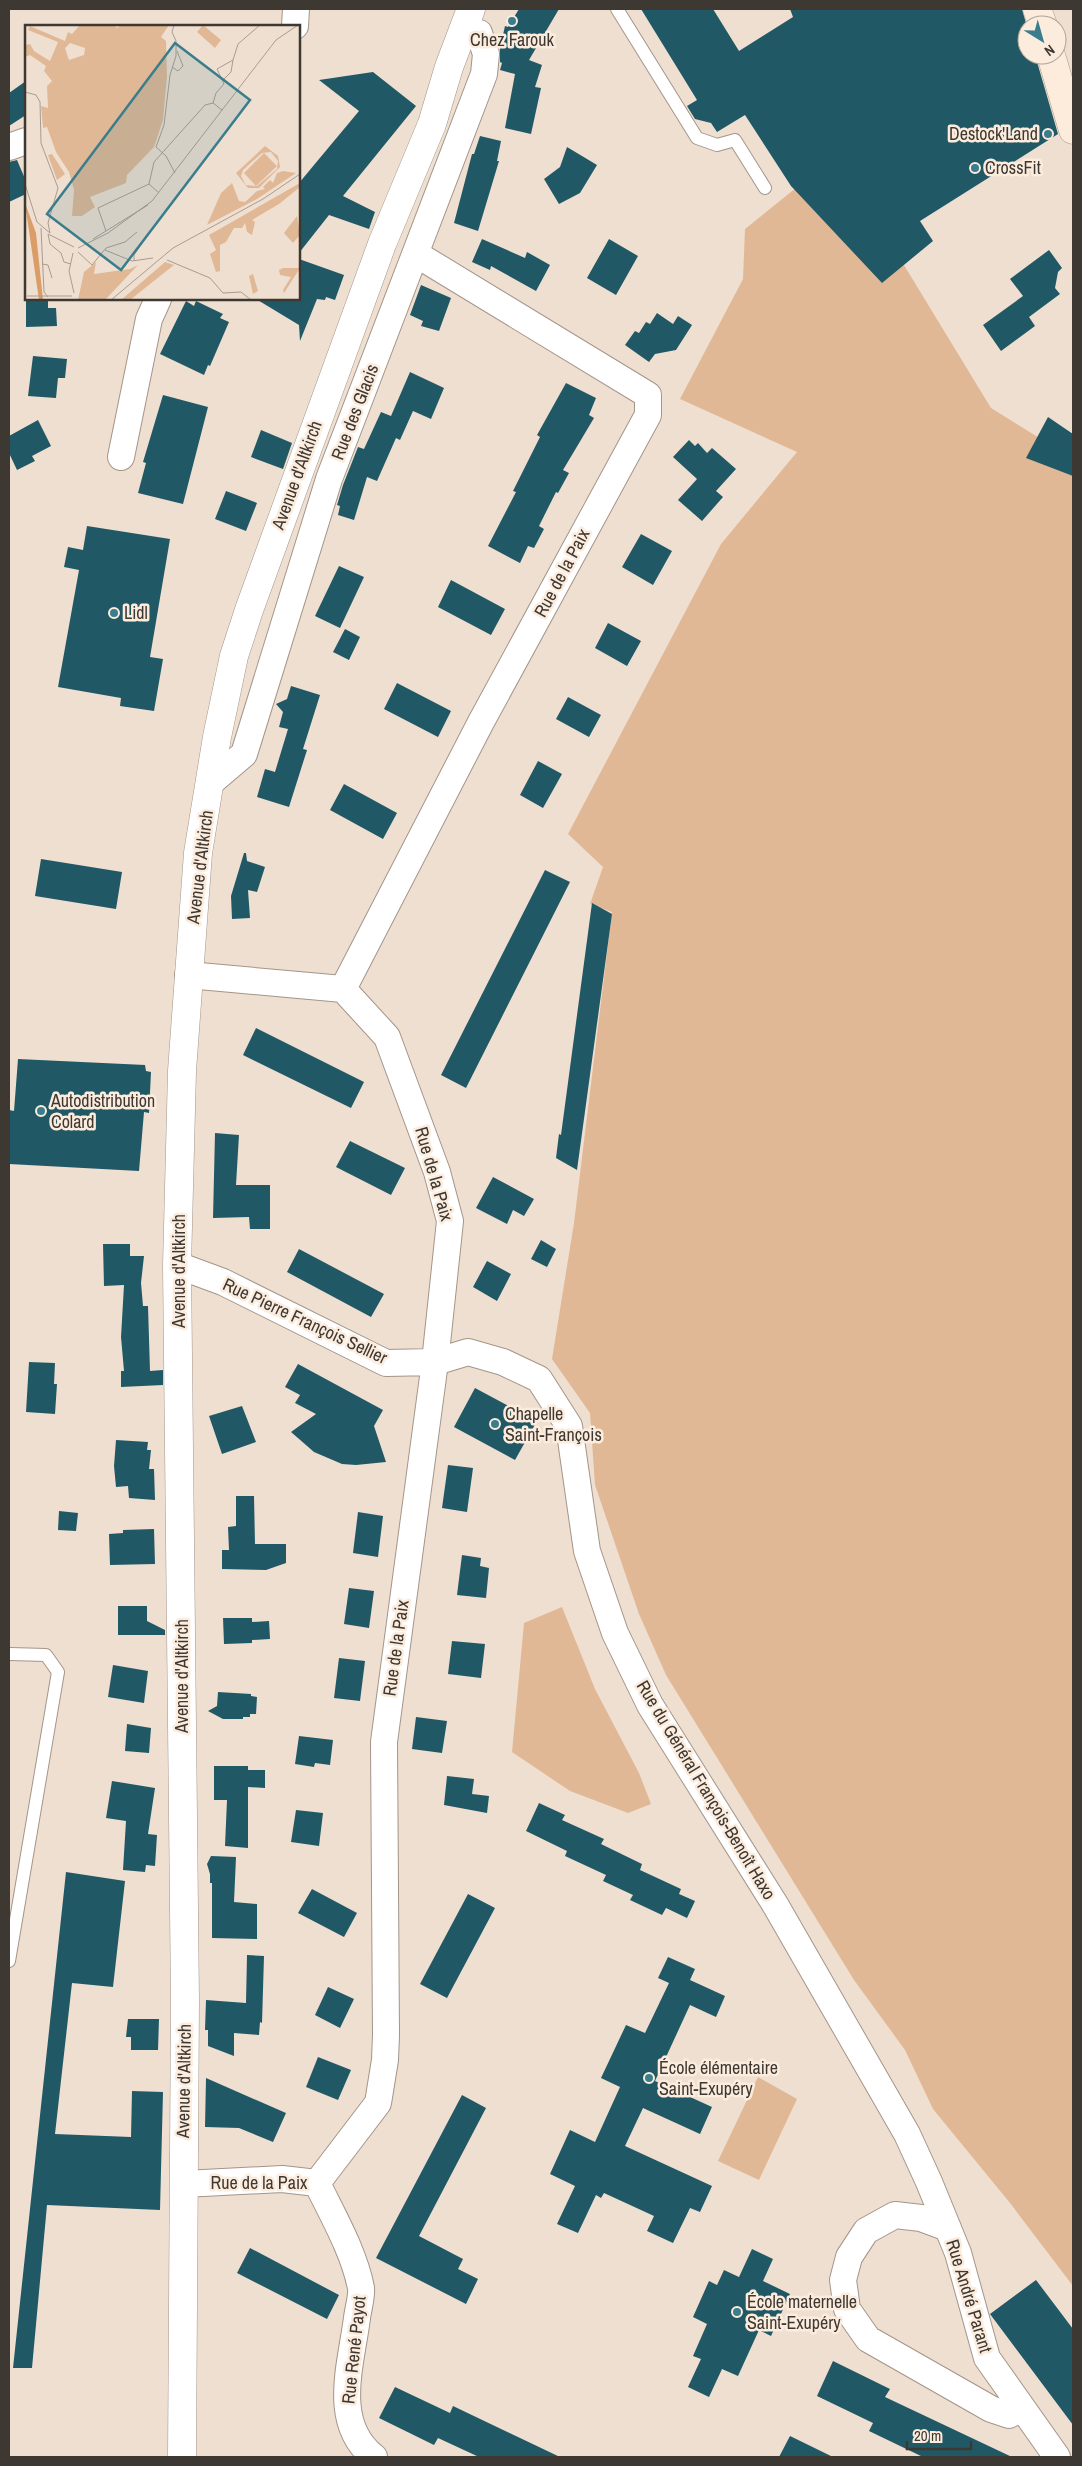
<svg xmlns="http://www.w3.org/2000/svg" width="1082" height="2466" font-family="'Archivo Narrow',sans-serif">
<rect width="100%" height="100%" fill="#efdfd1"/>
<path fill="#e1b895" d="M837,155L991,408L1073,459V2286L1010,2203L933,2109L905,2050L854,1980L666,1675L639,1614L595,1485L590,1413L552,1359L574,1223L612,912L590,904L603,867L568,834L721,544L797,452L680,399L743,279L745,229Z
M562,1607L595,1689L639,1773L651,1804L628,1813L570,1791L512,1752L524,1623Z
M758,2077L797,2099L759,2180L718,2161Z"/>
<path fill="#215865" d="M519,9H559L529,60L542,65L535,87L541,88L531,134L505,128L515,74L500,70L502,63L500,62V48L505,26L508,27Z
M641,9H713L739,51L793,17L790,9H1022L1027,27V55H1035L1058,134L920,221L933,241L882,283L791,186L745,115L717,132L711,123L695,119L687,106L697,100Z
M373,72L416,106L343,196L375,212L369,229L329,215L299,253V183L359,111L319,80Z
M26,81V115L9,126V93Z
M480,136L501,141L497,161H499L478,231L454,223L472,154H474Z
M567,147L597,165L580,193L559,204L544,179L560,167Z
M17,160L26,181V194L9,202V162Z
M482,239L525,258L527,252L550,265L536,291L491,266L490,270L472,262Z
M609,239L638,256L616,295L587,278Z
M1049,250L1062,268L1058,272L1055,288L1060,294L1029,317L1035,326L1001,351L983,325L1023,296L1010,279Z
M299,259L344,275L335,300L326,297L325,300L317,299L300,341L299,325L256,299H299Z
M421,285L451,298L439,331L421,326L423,321L410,315Z
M26,299H48V308H56L57,326L26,327Z
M186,301L194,306L196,301L223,314L220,318L229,322L210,366L208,365L204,375L160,354Z
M657,313L673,324L678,316L692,325L676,350L655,354L649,362L625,345L635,331L639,333L646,322L650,324Z
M33,356L67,359L65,378H58L56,398L28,396Z
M410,372L444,388L431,419L413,411L400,440L396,438L377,481L367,477L354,520L338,515L340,506L337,505L343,485L358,447L364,449L381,412L391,416Z
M566,383L596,398L589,415L594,418L563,470L569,473L558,493L556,492L539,526L544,529L534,548L528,546L520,563L488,546L516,492L513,491L540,437L537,435Z
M163,395L208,407L183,504L138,493L146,463L143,462Z
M1048,417L1073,434V476L1026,458Z
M38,420L51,446L32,456L35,461L17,470L9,453V436Z
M261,430L292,443L283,469L251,457Z
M689,440L695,446L698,443L707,453L712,448L736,469L716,491L723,497L702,521L678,500L697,479L673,457Z
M226,491L257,503L246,531L215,519Z
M87,526L170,539L150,657L163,659L154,711L120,706L121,698L58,687L79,570L64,567L68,547L83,550Z
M641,534L672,551L653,585L622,567Z
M339,566L364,577L340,628L315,616Z
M451,580L505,609L491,635L438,607Z
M608,623L641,641L627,666L595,648Z
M345,629L360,637L349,660L333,652Z
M397,683L451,711L438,737L384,709Z
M291,686L320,695L303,749L307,750L289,807L257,797L265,769L275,772L288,729L279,727L283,712L276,704L287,699Z
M568,697L601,715L589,737L556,719Z
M538,761L562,774L543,808L520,795Z
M344,784L397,813L383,839L330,810Z
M244,853H246L247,861L265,867L257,892L248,890L250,918L232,919L231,896Z
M41,859L122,872L116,909L35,896Z
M545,870L570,882L466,1088L441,1075Z
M592,903L612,914L577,1170L556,1158L559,1134L561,1135Z
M256,1028L364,1082L351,1108L243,1055Z
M18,1059L145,1065L146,1071L151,1072L149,1113L144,1112L139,1171L9,1164V1110L14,1111Z
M215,1133L239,1135L236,1185H270V1229H250L249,1217L213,1218Z
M350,1141L405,1168L391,1195L336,1167Z
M493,1177L534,1199L524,1216L513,1210L507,1224L476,1208Z
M541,1240L556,1249L547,1267L531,1259Z
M103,1244H130V1256H144L141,1283L143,1306H148L150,1371L163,1370V1385L121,1387V1371H124L121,1337L124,1285L104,1286Z
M299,1249L384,1294L371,1317L287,1272Z
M487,1261L511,1274L497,1301L473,1287Z
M29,1362L55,1363L54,1384H57L55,1414L26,1412Z
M298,1364L383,1410L374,1426L386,1462L356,1465L342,1464L314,1452L291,1432L316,1414L295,1403L300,1395L285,1387Z
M475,1388L537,1421L515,1460L454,1427Z
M242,1406L256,1442L222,1454L209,1416Z
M116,1440L148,1442L147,1450H151L149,1469H154L155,1500L129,1498L128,1486L116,1487L114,1466Z
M448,1465L473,1468L467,1512L442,1508Z
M236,1496H254L255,1544H286V1563L266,1570L222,1569V1550H229L228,1527L236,1526Z
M59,1511L78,1513L76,1531L58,1530Z
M358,1512L383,1516L378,1557L353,1553Z
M154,1529L155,1564L110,1565L109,1534L123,1533V1530Z
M462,1555L481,1558L480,1566L489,1568L486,1598L457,1595Z
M349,1588L374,1591L369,1628L344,1624Z
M118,1606H147V1621L165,1630V1635H118Z
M223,1618H252V1622L269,1621L270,1639L252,1640V1643L224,1644Z
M452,1641L485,1644L481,1678L448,1674Z
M339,1658L365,1661L360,1701L334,1698Z
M113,1665L148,1671L144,1703L108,1697Z
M218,1692L251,1694V1696L257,1697L256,1714H250V1717H243V1719H223L208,1711L217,1706Z
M416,1717L447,1721L442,1753L412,1749Z
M127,1724L151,1728L149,1753L125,1751Z
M299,1736L333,1740L330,1765L315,1763L314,1767L295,1764Z
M214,1766H248V1770H265V1788L248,1787V1848L225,1846L227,1800H214Z
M447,1776L474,1779L472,1794L489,1796L487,1813L444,1805Z
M112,1781L155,1788L148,1834L157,1835L155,1866L146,1865L145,1872L123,1870L126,1821L106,1818Z
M539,1803L565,1815L562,1820L604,1839L601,1844L642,1864L640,1870L681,1889L679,1894L695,1901L687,1918L666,1908L662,1915L630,1900L633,1895L603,1881L606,1875L565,1856L567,1851L526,1831Z
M296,1810L323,1813L319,1846L291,1842Z
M211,1856L236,1857L234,1902L257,1904V1939L212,1938V1883H210V1874L207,1864Z
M66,1872L125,1881L113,1987L72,1983L55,2134L131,2137L132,2091L163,2092L160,2210L47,2205L32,2368H13Z
M312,1889L357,1913L344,1937L298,1913Z
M468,1894L495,1908L447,1998L420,1984Z
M247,1955L264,1956L262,2023L260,2022L259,2035L234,2033V2056L208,2046V2030H205L206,2000L246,2003Z
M668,1957L695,1969L690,1980L725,1996L716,2017L690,2005L655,2081L712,2107L700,2134L643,2108L625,2146L712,2186L700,2212L690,2208L673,2243L647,2231L654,2216L604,2193L601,2198L596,2195L578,2233L557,2224L575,2186L550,2174L570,2130L595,2142L620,2087L601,2078L626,2025L645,2033L669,1983L658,1978Z
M328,1987L354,1999L340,2028L315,2015Z
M128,2019H159L158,2050H131V2037H126Z
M318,2057L351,2070L338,2100L306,2087Z
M206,2078L286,2113L273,2142L239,2128L205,2127Z
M462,2095L486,2108L419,2236L463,2259L458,2269L478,2279L466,2304L376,2258Z
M250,2248L339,2295L327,2319L237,2273Z
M752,2249L773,2259L763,2281L790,2294L771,2336L759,2330L738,2376L722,2369L709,2397L688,2387L701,2359L693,2356L707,2324L693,2317L709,2281L717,2285L724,2270L739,2277Z
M1036,2280L1073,2329V2425L990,2314Z
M833,2361L890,2389L885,2397L1012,2457H923L869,2431L873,2423L817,2396Z
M395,2387L450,2413L453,2406L560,2457H479L438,2438L434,2445L379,2418Z
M790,2436L833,2457H779Z"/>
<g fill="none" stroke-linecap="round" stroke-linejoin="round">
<defs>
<path id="service" d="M617,9L697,138L717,145L735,140L765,188
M9,1961L58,1672L46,1655L10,1654"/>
<path id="minor" d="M295,26L296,9
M9,147L26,141
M121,457L149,319L158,299
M210,783L244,754L329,479L484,74L486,54L479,33
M343,989L481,722L648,415V395L416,254
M177,1265L223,1282L386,1363L435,1362L468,1352L503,1362L539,1379L569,1426L587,1551L615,1633L650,1705L776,1906L907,2134L929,2182L958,2253L987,2358L1057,2457
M317,2183C333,2216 354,2252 361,2288C362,2297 358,2309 357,2318C351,2365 331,2423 374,2457
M184,2184L282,2179L317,2183L378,2103L385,2060L386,2035L384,1742L435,1362L450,1221L437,1172L387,1037L343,989L188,975
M948,2228L921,2218L895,2215L866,2231L849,2257L843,2280L847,2309L868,2339L991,2409L1009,2415L1021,2408"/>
<path id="tertiary" d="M182,2457L185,2001L177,1265L182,1071L198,853L217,737L234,656L249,610L382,244L432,124L449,67L471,9"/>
<path id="secondary" d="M1037,9L1043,25
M1051,55L1073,130"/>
</defs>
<use href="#service" stroke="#a49589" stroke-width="14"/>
<use href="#minor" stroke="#a49589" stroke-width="28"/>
<use href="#tertiary" stroke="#a49589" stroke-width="29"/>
<use href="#secondary" stroke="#a49589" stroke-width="29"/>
<use href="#service" stroke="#fff" stroke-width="12"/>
<use href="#minor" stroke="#fff" stroke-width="26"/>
<use href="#tertiary" stroke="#fff" stroke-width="28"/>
<use href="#secondary" stroke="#fdebdb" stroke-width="28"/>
</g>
<g fill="#3a7d8d" stroke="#fcecde" stroke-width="2">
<circle cx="512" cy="21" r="5"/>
<circle cx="1048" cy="134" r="5"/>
<circle cx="975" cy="168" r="5"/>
<circle cx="114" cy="613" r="5"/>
<circle cx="41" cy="1111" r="5"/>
<circle cx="495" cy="1424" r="5"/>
<circle cx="649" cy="2078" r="5"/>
<circle cx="737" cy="2312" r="5"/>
</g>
<g text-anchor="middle" stroke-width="5" stroke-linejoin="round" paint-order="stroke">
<g font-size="18" fill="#3e3832" stroke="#fcecde" text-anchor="start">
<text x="512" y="46" text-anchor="middle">Chez Farouk</text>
<text x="1038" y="140" text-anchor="end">Destock'Land</text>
<text x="985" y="174">CrossFit</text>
<text x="124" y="619">Lidl</text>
<text x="51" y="1107">Autodistribution<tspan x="51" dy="21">Colard</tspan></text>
<text x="505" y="1420">Chapelle<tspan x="505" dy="21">Saint-François</tspan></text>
<text x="659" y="2074">École élémentaire<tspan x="659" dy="21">Saint-Exupéry</tspan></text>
<text x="747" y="2308">École maternelle<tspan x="747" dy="21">Saint-Exupéry</tspan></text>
</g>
<g font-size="18" fill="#3e3832" stroke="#fcecde">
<text transform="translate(355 412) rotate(-69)" y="6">Rue des Glacis</text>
<text transform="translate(297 475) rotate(-70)" y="6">Avenue d'Altkirch</text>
<text transform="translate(562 573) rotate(-62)" y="6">Rue de la Paix</text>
<text transform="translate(200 867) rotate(-83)" y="6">Avenue d'Altkirch</text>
<text transform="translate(434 1174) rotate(74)" y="6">Rue de la Paix</text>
<text transform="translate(179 1271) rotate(-90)" y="6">Avenue d'Altkirch</text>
<text transform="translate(305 1321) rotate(25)" y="6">Rue Pierre François Sellier</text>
<text transform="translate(396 1648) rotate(-82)" y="6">Rue de la Paix</text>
<text transform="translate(182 1676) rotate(-90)" y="6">Avenue d'Altkirch</text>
<text transform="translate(706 1790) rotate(59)" y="6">Rue du Général François-Benoît Haxo</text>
<text transform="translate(184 2081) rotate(-89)" y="6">Avenue d'Altkirch</text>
<text x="259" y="2189">Rue de la Paix</text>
<text transform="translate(969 2296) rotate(73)" y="6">Rue André Parant</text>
<text transform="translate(354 2350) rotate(-84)" y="6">Rue René Payot</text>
</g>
</g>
<g transform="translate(25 25)">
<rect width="275" height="275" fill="#efdfd1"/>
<path d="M55,0H89L92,3L96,0H144L136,12L141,16L142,51L138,95L129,122L102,150L101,158L65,172L70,182L57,191H47L49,165L44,147L31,127L22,102L18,103L16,81L23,83L22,61L27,56L19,46L21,41L5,30L0,32V20L5,19L9,26L25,36L33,17L3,5L5,1L40,16L43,7L47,9ZM45,18L60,23L59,30L44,35L40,23ZM178,0L196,15L190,23L172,7ZM240,121L253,131L255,142L234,163H223L211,148ZM246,127L253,136L252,144L232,161L221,160L216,151L218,145L237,128ZM239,128L252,141L231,161L219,148ZM27,129L40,149L32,155L23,130ZM258,146L271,148L232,174L182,200L196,168L207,158L214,176L220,177L232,166L240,164L238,162L245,155L248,158L252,148ZM275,158V162L254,179L227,195L230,197L227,210L222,207L220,198L217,203H209L201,217L195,220V246L191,247L185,229L191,225L184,210ZM272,191L275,210L268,218L259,208ZM71,237L69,249L105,244L113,240L80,275H53L59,247ZM140,237L149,240L105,275H96ZM258,243H275L259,268L258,265L266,252L255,250L254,245ZM228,249L233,266L228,269L224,251Z" fill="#e1b895" fill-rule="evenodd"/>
<path d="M0,178L11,208L18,275H14Z" fill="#da9d67"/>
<path fill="none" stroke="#a89c91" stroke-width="1" d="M149,0L147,7L151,16V31L145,50L139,100L131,122L141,131L150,148M147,42L153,46L158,41L152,26M198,55L206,47L208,35M0,67L11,70L15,77L16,118L33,163L23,198L25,208M188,78L191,68L199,59L192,44L208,35L213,19L235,0M0,159L12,197L25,208M134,168L124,159L129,137L180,80L188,78L197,85M16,203L19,267L23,272M81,206L73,183L124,159M68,214L123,180M53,223L83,208L127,176L251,15L273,0M80,225L107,236L128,233M53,227L67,240L81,223L100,217L112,207M48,228L44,246L49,268M142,235L185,253L198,268L216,267L226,275M109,236V230L117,218M17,239L23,240L27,253M46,239L39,237L36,228L25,219L23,209L49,222M2,271H47M86,275L148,223L238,174L275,149"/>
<path fill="#3a7d8d" fill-opacity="0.15" stroke="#3a7d8d" stroke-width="2.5" d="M150,18L225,75L96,245L22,189Z"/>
<rect width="275" height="275" fill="none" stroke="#3e3832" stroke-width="2.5"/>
</g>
<rect width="1082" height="2466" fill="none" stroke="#3e3832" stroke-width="20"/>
<g transform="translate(1042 40) rotate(143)"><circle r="24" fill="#fcecde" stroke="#b0a499"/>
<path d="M0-4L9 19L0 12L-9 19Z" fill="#3a7d8d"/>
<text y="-8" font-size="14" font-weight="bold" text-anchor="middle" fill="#3e3832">N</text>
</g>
<path d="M907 2441v8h64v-8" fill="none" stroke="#3e3832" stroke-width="2.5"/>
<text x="914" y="2441" font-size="15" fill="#3e3832" stroke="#fcecde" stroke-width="4" paint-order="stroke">20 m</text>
</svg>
